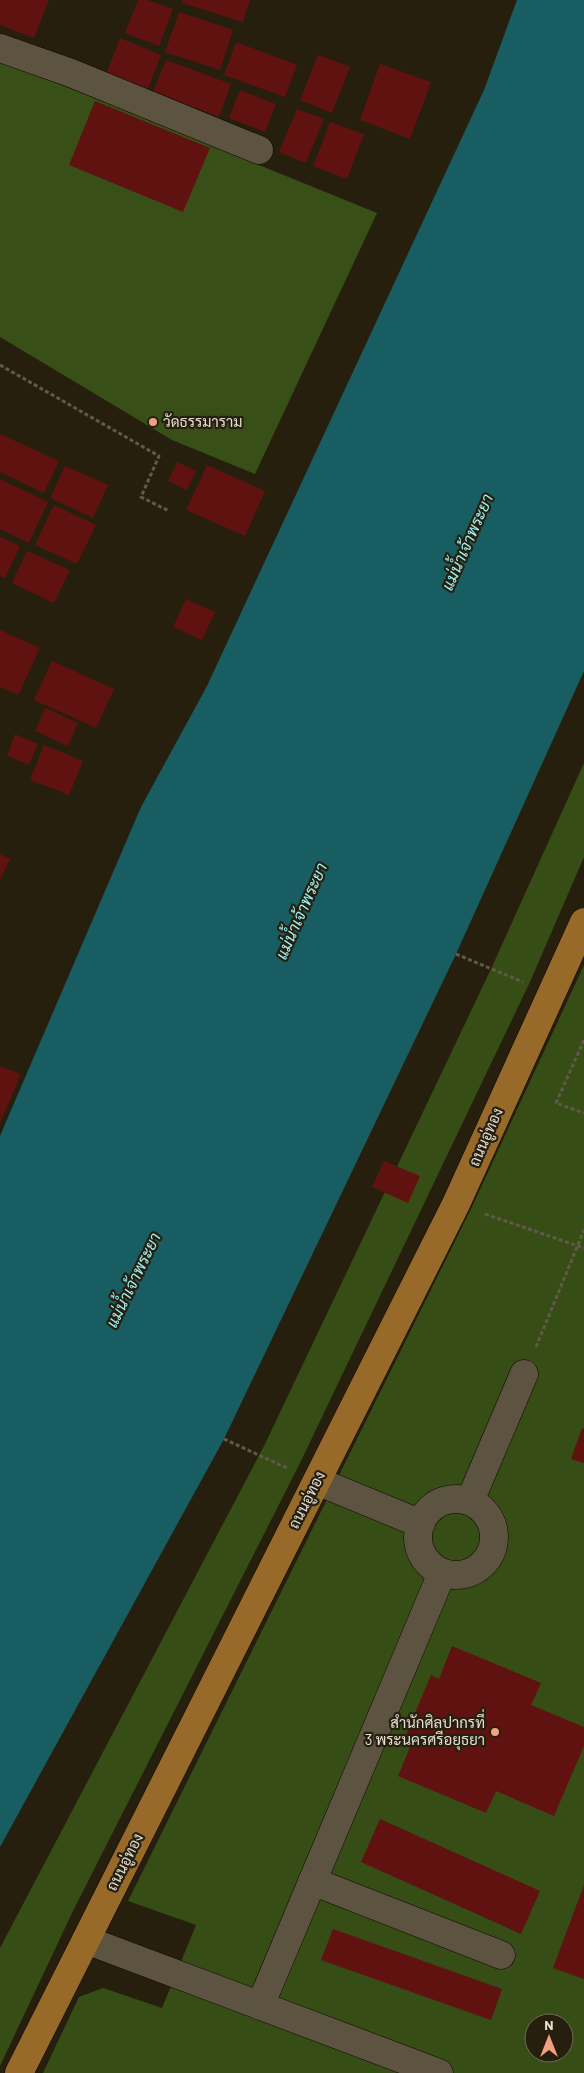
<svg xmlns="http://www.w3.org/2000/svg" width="584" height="2073" font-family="Barlow,Sarabun,sans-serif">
<rect width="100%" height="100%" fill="#271f0e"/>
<path fill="#364d16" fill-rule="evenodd" d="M584,763V857L530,982L300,1463L73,1911L0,2066V1948L264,1446L491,969Z
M584,965V2073H43L79,1997L103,1988L162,2008L196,1925L128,1901L471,1209ZM534,2023H564V2053H534Z"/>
<path fill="#385017" d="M0,61L72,89L377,213L255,474L172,440L0,337Z"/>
<path fill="#185d62" d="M517,0H584V671L456,954L224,1439L0,1847V1136L141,807L207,686L484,90Z"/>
<path fill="#601210" d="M0,0H49L34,38L0,25Z
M138,0H147L173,9L159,46L125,33Z
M183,0H250L243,22L182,3Z
M179,12L233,30L220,70L165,52Z
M120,38L161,55L147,91L106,75Z
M236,42L297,65L285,97L224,75Z
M318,55L350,67L332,113L300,100Z
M166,60L231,84L219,117L153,92Z
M380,64L431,82L410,139L360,120Z
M240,90L276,104L265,132L229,118Z
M95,101L210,148L183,212L69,165Z
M297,109L324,119L306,163L279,152Z
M330,122L364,134L347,179L313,166Z
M0,434L59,461L44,493L0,472Z
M177,462L196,471L187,490L168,481Z
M207,465L265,491L245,536L186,510Z
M65,466L108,485L93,518L50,498Z
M0,479L48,502L29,543L0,529Z
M54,505L96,525L77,564L35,545Z
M0,537L20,546L5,578L0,576Z
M27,551L70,570L54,603L12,583Z
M186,599L215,612L202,640L173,627Z
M0,630L40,648L18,695L0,687Z
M52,661L114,689L96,728L34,700Z
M45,708L78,723L68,746L35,731Z
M15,734L38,744L29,765L7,756Z
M44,745L83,761L69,795L30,780Z
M0,854L10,859L0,880Z
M0,1066L21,1074L0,1123Z
M384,1161L420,1176L408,1203L372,1187Z
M582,1428L584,1429V1463L571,1459Z
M452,1646L541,1683L531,1705L584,1727V1746L554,1816L496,1791L486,1813L398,1776L413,1740L405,1737L431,1675L439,1679Z
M380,1819L540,1891L521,1934L361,1862Z
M584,1885V1979L553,1968Z
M333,1929L502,1989L491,2020L321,1960Z"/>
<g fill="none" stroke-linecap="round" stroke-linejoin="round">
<defs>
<path id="minor" d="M0,48L71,73L259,150
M317,1481L421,1524
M418 1537a38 38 0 1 1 76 0a38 38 0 1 1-76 0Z
M470,1501L524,1374
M312,1881L501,1955
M86,1940L439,2073
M260,2006L442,1573"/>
<path id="major" d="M19,2073L456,1204L584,922"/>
</defs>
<use href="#minor" stroke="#100800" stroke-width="29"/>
<use href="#major" stroke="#100800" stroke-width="29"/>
<path stroke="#61594a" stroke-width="3" stroke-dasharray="4 2.5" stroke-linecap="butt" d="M0,365L159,456L141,497L169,511
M456,954L523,982
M584,1040L556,1103L584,1113
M485,1214L584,1248
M536,1347L584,1230
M224,1439L289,1469"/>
<use href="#minor" stroke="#5c5341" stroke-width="28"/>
<use href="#major" stroke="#986a2a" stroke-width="28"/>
</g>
<g fill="#f39f84" stroke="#271f0e" stroke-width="2">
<circle cx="153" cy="422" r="5"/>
<circle cx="495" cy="1732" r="5"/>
</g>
<g text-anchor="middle" stroke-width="4.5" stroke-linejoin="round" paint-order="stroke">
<g font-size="15" fill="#e3ddd3" stroke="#271f0e" text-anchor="start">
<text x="163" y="427">วัดธรรมาราม</text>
<text x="485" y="1728" text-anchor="end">สำนักศิลปากรที่<tspan x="485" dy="17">3 พระนครศรีอยุธยา</tspan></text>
</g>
<g font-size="15" fill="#e3ddd3" stroke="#271f0e">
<text transform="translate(486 1137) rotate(-66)" y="5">ถนนอู่ทอง</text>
<text transform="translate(307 1500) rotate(-63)" y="5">ถนนอู่ทอง</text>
<text transform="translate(125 1862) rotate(-63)" y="5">ถนนอู่ทอง</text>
</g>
<g font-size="16" font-style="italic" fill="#9df3fb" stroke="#271f0e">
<text transform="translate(467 542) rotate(-66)" y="6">แม่น้ำเจ้าพระยา</text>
<text transform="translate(301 911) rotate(-66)" y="6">แม่น้ำเจ้าพระยา</text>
<text transform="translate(133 1280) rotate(-64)" y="6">แม่น้ำเจ้าพระยา</text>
</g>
</g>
<g transform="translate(549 2038)"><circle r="24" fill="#271f0e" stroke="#726b5d"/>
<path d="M0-4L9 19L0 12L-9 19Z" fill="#f39f84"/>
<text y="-8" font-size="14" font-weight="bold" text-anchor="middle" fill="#e3ddd3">N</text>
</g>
</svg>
